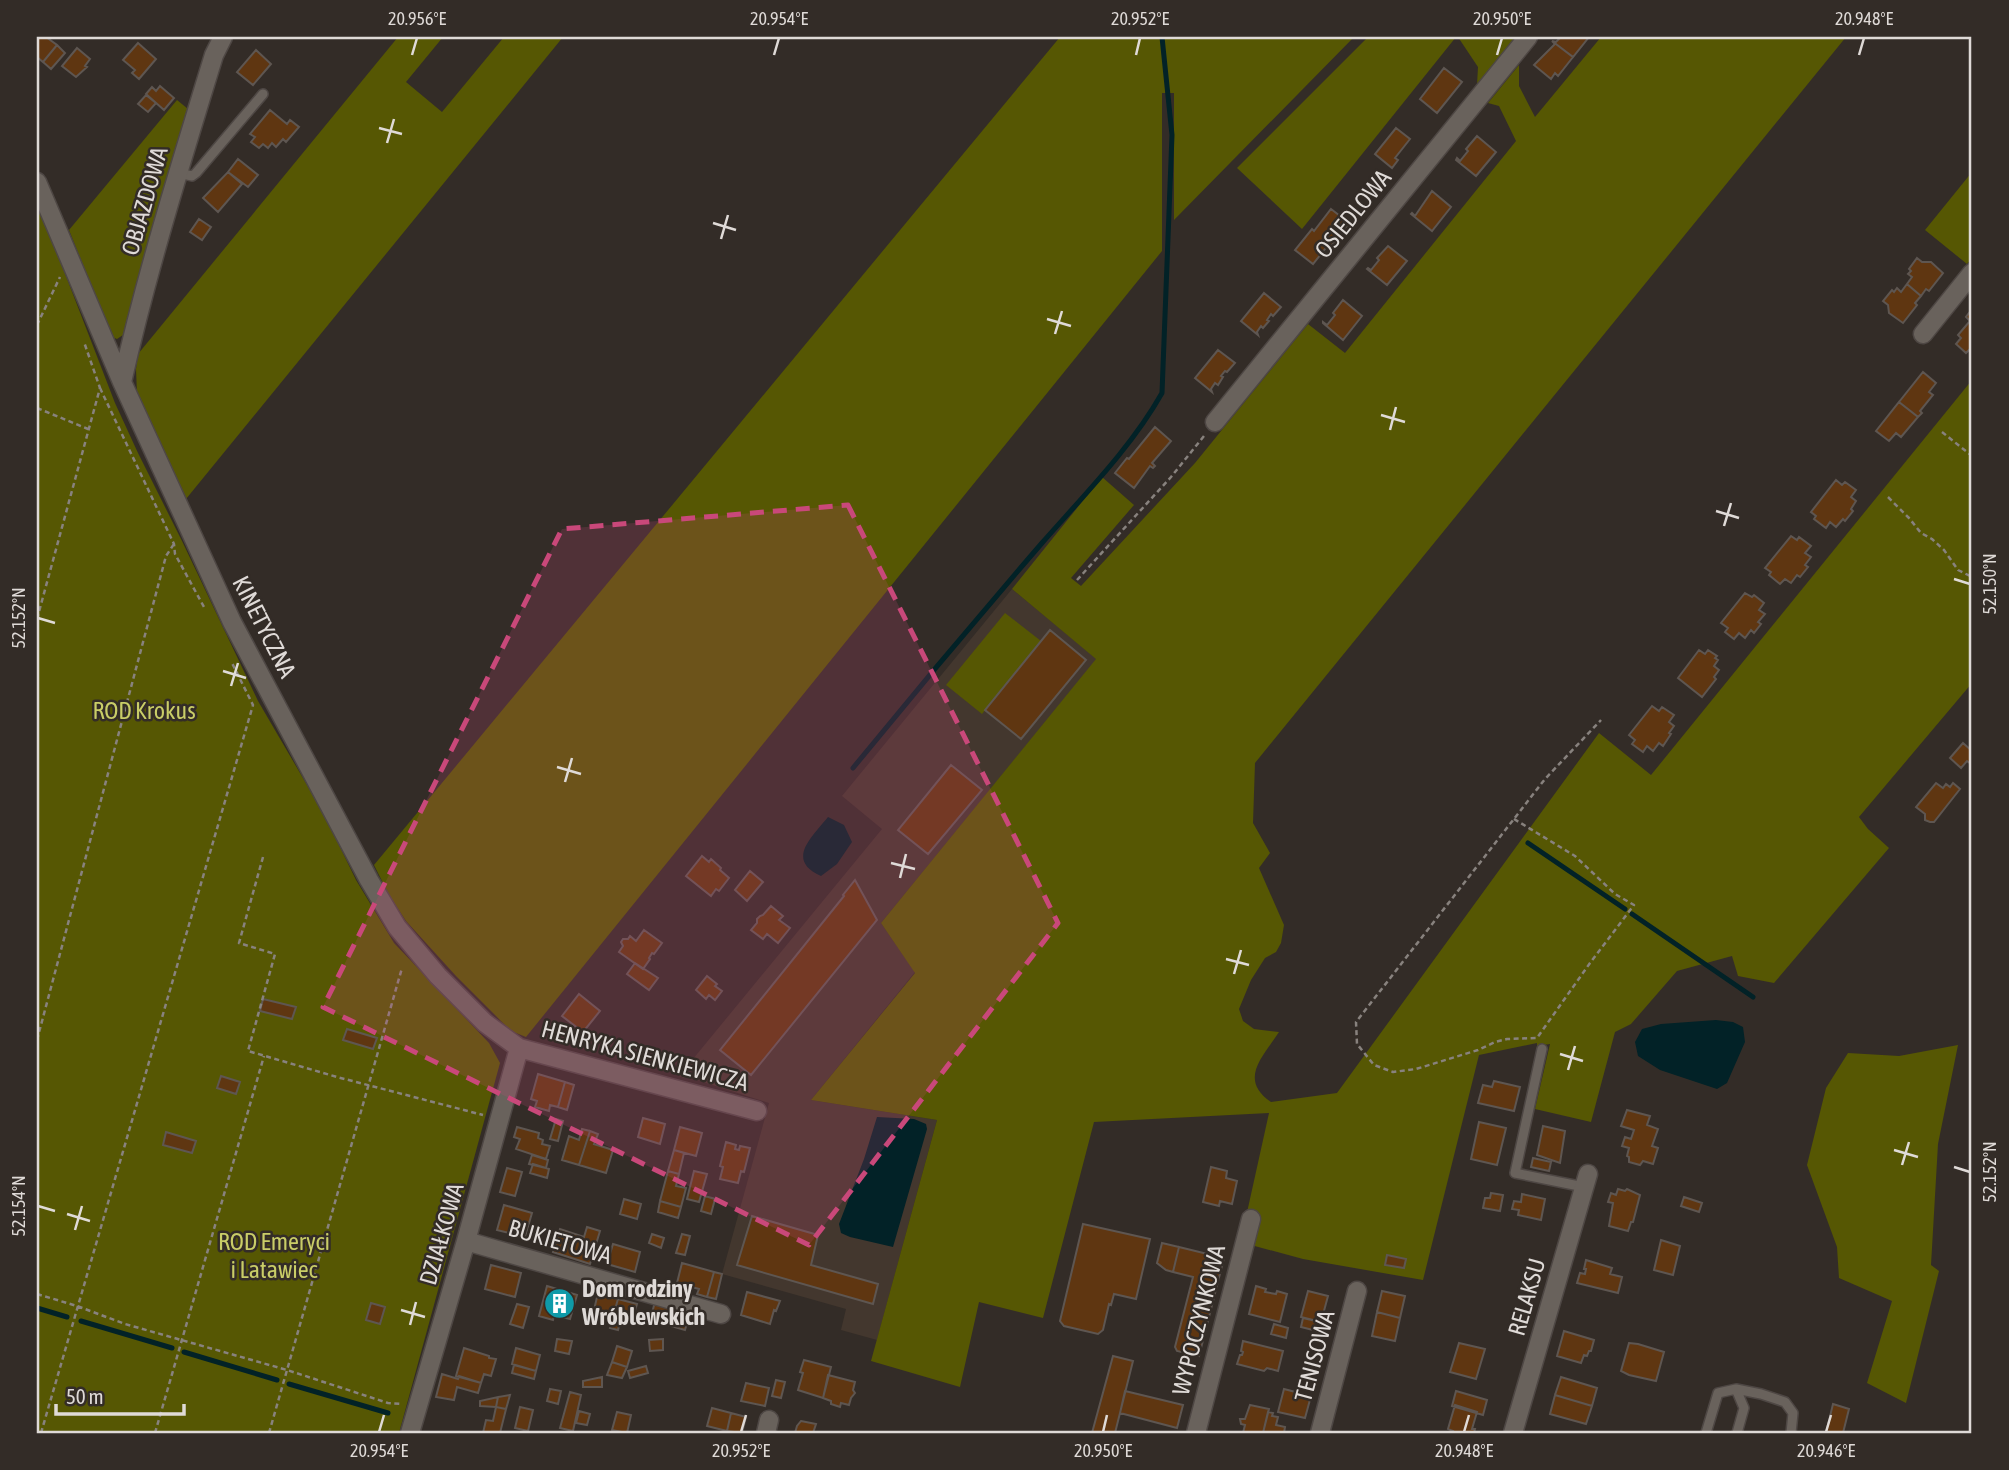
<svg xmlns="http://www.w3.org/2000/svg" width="2009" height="1470" font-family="'Asap Condensed',sans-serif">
<rect width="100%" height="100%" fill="#332c27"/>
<path fill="#43372e" d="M1012,589L1097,659L881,923L915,972L811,1100L937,1120L877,1340L841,1330L846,1309L722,1274L769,1103L697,1080L699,1072L687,1069L684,1078L679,1076L882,829L842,796Z"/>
<path fill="#565703" d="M398,37H443L406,82L442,112L504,37H563L186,499L161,451L137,394L136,369L138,354Z
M1060,37H1354L1174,220V93H1162V251L526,1037L511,1031L456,976L406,921L389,895L374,865Z
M1368,37H1456L1302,229L1237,168Z
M1458,37H1516L1477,85L1478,67Z
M1601,37H1846L1255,763L1253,823L1270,853L1259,868L1284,925L1281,943L1276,952L1265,958L1251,980L1239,1009L1243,1021L1254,1029L1279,1032C1263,1057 1238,1079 1271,1102L1337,1093L1599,733L1651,775L1972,380V683L1859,817L1868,829L1889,848L1774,983L1738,976L1732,956L1677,971L1631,1024L1615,1032L1591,1122L1535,1109L1550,1044L1537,1046V1043L1479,1055L1423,1280L1303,1259L1251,1245L1246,1217L1269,1113L1094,1122L1043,1318L979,1302L960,1387L871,1361L937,1120L811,1100L915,973L881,923L1096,659L1012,589L1102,477L1134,505L1071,578L1081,586L1195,463L1308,324L1345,353L1516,141L1499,106L1488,103L1519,65V86L1535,117Z
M177,100L188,109L178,141L158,220L123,335L117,339L112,337L92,295L81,260L69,230Z
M1972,172V258L1967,264L1925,230Z
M37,201L115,403L138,453L182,541L258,701L324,814L356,880L394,943L489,1043L500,1063L399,1433H37Z
M1005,613L1041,641L982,714L946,685Z
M1958,1045L1938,1144L1931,1265L1939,1271L1906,1403L1867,1383L1892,1301L1839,1278L1837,1247L1807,1165L1826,1088L1848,1053L1899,1056Z"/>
<path fill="#022227" d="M828,817L844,825L852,842L837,864L821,876C785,860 812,837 828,817Z
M1716,1020L1733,1022L1743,1027L1745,1042L1727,1083L1717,1089L1660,1070L1638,1056L1635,1042L1642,1029L1661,1024Z
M877,1117L914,1119L926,1124L927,1129L893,1247L850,1237L841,1233L839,1224L864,1159Z"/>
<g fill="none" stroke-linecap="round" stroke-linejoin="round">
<path stroke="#022227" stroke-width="5" d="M853,768C915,692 978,617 1042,543C1084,495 1131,448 1162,393L1172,135L1162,37
M1528,843L1625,909
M1632,914L1753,997
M37,1308L67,1317
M81,1321L172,1348
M184,1352L277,1380
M289,1384L388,1413"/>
</g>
<path fill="#5f3611" stroke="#5e5651" stroke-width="2" d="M37,37H46L57,45L43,62L37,57Z
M1561,37H1589L1573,57L1552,41L1556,42Z
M1552,41L1573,57L1558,76L1555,73L1551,79L1534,65L1555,44Z
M138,43L156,59L139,79L132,73L135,70L123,60Z
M57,45L65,53L51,69L43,62Z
M77,48L90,59L85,66L87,67L76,77L62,66Z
M256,50L271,64L253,85L237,72Z
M1444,68L1462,82L1437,113L1420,99Z
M160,86L174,98L164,110L146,94L152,87L156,91Z
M146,95L156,103L148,112L138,104Z
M270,110L287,124L290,120L299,127L286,142L283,139L276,147L272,143L268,148L263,144L259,148L251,142L255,137L250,134Z
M1396,128L1410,139L1395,158L1398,160L1392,168L1375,154Z
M1477,136L1496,152L1476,176L1456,160L1457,158L1460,161L1468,151L1466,149Z
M238,159L258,175L248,187L228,172Z
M228,172L242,184L218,212L203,198Z
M1432,191L1451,207L1432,231L1411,214L1412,213L1415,216Z
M1331,209L1349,223L1331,246L1329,244L1313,264L1295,250L1312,229L1314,231Z
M199,219L211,227L202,240L190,232Z
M1388,246L1407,261L1387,285L1367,269L1368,268L1371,270L1379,260L1377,258Z
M1917,258L1922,262H1931L1943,273L1929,291L1926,289L1921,296L1907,284L1912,277L1908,274L1911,271L1909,269Z
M1907,284L1921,296L1915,303L1917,305L1903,323L1889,313L1888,305L1883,301L1892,290L1894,292L1897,288L1901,292Z
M1264,293L1281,307L1273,316L1271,314L1267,320L1269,321L1263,328L1261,326L1257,332L1258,335L1241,321Z
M1343,300L1362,316L1343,340L1323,323V322L1327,325L1335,315L1333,313Z
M1972,309V347L1966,353L1956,344L1961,338L1958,335L1970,321L1966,317Z
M1218,350L1235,363L1227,372L1225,371L1221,376L1223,377L1218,385L1215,383L1211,389L1212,392L1195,378Z
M1923,372L1936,383L1929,392L1933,395L1920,411L1922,413L1918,417L1899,402Z
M1899,402L1918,417L1901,437L1896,433L1889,441L1876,431Z
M1155,427L1171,441L1152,463L1155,466L1153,468L1150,466L1134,488L1115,473L1127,458L1129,459Z
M1836,480L1842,485L1845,482L1856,490L1851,497L1856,501L1851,509L1853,511L1845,521L1843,519L1836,527L1830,522L1826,528L1814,519L1816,516L1811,512Z
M1791,536L1797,540L1799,537L1811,546L1805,553L1811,557L1805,565L1808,567L1800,577L1797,575L1791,583L1785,579L1780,584L1769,575L1771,572L1765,568Z
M1745,593L1752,597L1754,595L1764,603L1759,610L1765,614L1758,622L1761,624L1754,633L1751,630L1745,638L1739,633L1734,639L1725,632L1728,628L1721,623Z
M1050,630L1086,660L1021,739L985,710Z
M1699,650L1705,654L1708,650L1717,656L1715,658L1718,660L1714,666L1719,670L1714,677L1716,679L1702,697L1678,678Z
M1652,706L1659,711L1662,707L1674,715L1669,722L1674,726L1669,733L1671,734L1663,746L1659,743L1653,751L1647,746L1643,752L1632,744L1635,740L1629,735Z
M1963,743L1972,751V763L1971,764L1967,761L1961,768L1950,758Z
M951,765L982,790L928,854L898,830Z
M1936,783L1943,788L1946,784L1950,787L1953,783L1960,789L1934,822H1930L1925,820V814L1916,807Z
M702,856L709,862L711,859L721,868L720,870L729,878L719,891L716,889L711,896L686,876Z
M750,871L763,882L747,901L735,890Z
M855,880L877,920L751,1075L720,1050L844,896L843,895Z
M771,906L783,916L779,920L790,928L778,943L767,934L763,939L751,930L757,923V919L760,916L763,915Z
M644,930L662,943L654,954L652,953L649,958L650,959L643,969L619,952L623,946L621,942L623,939H628L630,936L636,941Z
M635,963L658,978L649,990L627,974Z
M707,976L717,984L715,986L722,991L715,1000L709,995L706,999L696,990Z
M579,994L600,1011L583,1032L562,1016Z
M263,999L296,1007L292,1019L260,1011Z
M347,1029L377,1038L373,1049L343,1040Z
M538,1074L565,1082L558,1107L550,1105L549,1111L535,1107L537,1101L531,1099Z
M221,1076L240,1082L236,1094L217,1088Z
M1494,1081L1520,1087L1514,1111L1478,1103L1483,1085L1492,1087Z
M565,1082L574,1085L567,1110L558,1107Z
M1627,1110L1650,1116L1647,1125L1658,1129L1652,1146L1658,1148L1653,1164L1643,1161L1640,1165L1629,1162V1157L1627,1156L1629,1148L1622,1146L1625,1137L1631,1139L1634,1130L1621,1126Z
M643,1118L665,1124L660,1144L638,1137Z
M556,1119L563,1121L558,1141L550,1139Z
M1479,1122L1506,1128L1497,1165L1471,1159Z
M1543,1126L1565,1131L1560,1163L1537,1155Z
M517,1127L539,1133L538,1138L543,1140L542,1144L550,1146L546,1159L516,1149L520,1139L514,1137Z
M680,1127L702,1133L696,1156L674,1150Z
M582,1129L590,1131L579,1165L562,1160L569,1136L579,1140Z
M590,1131L598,1134L594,1144L613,1150L606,1173L579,1165Z
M166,1132L196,1141L192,1153L163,1145Z
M726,1142L736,1145L735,1149L739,1150L740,1146L750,1148L744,1172L741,1171L738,1183L720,1179L723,1167L720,1166Z
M674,1150L684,1153L679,1174L668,1171Z
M532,1155L548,1160L546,1168L529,1164Z
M1533,1158L1551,1162L1549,1171L1531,1167Z
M533,1164L549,1169L547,1178L530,1173Z
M1211,1167L1227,1171L1226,1178L1237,1181L1232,1204L1220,1201L1219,1206L1203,1202Z
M507,1168L522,1172L515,1196L500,1192Z
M668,1171L679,1174L676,1186L686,1188L681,1207L660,1201Z
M694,1171L707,1174L699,1202L687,1199Z
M1618,1189L1625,1191L1627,1189L1640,1195L1633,1222H1631L1628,1231L1609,1226L1613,1203L1608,1202L1611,1193L1616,1195Z
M1491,1193L1503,1195L1500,1211L1483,1208L1485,1198H1490Z
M1522,1194L1545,1199L1541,1220L1518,1215L1519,1210L1512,1209L1514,1201L1521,1202Z
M705,1196L715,1199L711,1214L701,1211Z
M1684,1197L1702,1203L1699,1212L1681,1206Z
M624,1199L641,1204L637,1219L620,1214Z
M660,1201L681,1207L678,1218L658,1212Z
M504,1205L532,1213L525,1237L497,1230Z
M752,1216L818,1235L811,1265L878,1284L873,1304L737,1265Z
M1083,1224L1150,1239L1136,1299L1114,1294L1111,1305L1109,1304L1103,1330L1098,1334L1064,1326L1060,1321Z
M587,1227L600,1231L590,1264L553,1252L560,1229L584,1237Z
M652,1234L664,1238L661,1248L649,1243Z
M682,1234L690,1236L685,1255L676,1253Z
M1661,1240L1680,1246L1673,1275L1654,1270Z
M1162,1243L1179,1247L1173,1272L1166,1270L1157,1263Z
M613,1244L640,1252L635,1272L607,1264Z
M1179,1247L1224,1258L1199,1356L1177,1351L1175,1347L1193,1277L1173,1272Z
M1387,1255L1406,1259L1404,1268L1385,1265Z
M1586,1260L1612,1268L1610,1274L1622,1277L1618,1293L1577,1283L1580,1273L1585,1274L1586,1269H1584Z
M682,1263L714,1272L707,1297L697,1294L699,1289L677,1283Z
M491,1265L521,1273L515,1297L485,1289Z
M714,1272L722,1274L716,1299L707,1297Z
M547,1286L577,1295L570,1319L554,1315L553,1320L539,1316Z
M1256,1286L1266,1289L1265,1292L1276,1294L1277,1291L1287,1294L1280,1322L1249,1314Z
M1308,1291L1328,1296L1321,1322L1301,1317Z
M1382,1291L1405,1296L1400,1318L1377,1312Z
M747,1292L780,1301L776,1311L774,1310L770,1324L741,1315Z
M598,1293L618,1299L612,1320L593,1314Z
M618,1299L637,1304L631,1325L620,1322L618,1330L610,1328Z
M655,1302L690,1312L685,1330L650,1320Z
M371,1303L385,1307L380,1324L366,1320Z
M517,1304L529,1307L523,1328L510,1324Z
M1377,1312L1400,1318L1395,1341L1372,1336Z
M1303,1318L1320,1322L1317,1331L1301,1327Z
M1274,1324L1288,1328L1286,1338L1271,1334Z
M1564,1331L1594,1340L1591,1351H1589L1587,1356L1584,1355L1581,1363L1557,1356Z
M557,1339L572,1341L569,1354L555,1351Z
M663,1339V1350L650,1351L649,1340Z
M1243,1341L1283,1351L1278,1371L1267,1368L1264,1371L1237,1364L1240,1355H1242L1243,1352L1241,1351Z
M1459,1343L1485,1349L1476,1379L1450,1372Z
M1629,1343L1638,1344L1664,1352L1656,1381L1629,1375L1621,1371Z
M617,1346L632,1351L627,1367L612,1362Z
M464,1348L489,1356V1358L496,1359L491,1376L484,1374L481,1383L456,1376Z
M516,1348L540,1355L536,1371L512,1364Z
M1113,1356L1133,1361L1115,1433H1092Z
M804,1360L831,1367L823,1398L798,1390L803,1373L800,1372Z
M612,1362L627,1367L622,1378L607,1375Z
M514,1365L536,1371L534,1379L512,1373Z
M646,1366L648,1373L630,1378L628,1371Z
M442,1374L458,1379L459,1376L481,1383L478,1393L457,1387L454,1400L436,1397Z
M828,1375L855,1382L853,1390L855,1393L851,1398L849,1405L841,1403L840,1407L831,1404V1401L823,1398Z
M602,1377V1387H583V1381Z
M1561,1377L1597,1388L1592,1406L1555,1395Z
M776,1380L785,1382L781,1398L772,1396Z
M746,1383L769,1388L765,1406L741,1401Z
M550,1389L561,1391L558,1404L547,1401Z
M1284,1389L1311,1396L1305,1418L1278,1412Z
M1125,1391L1183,1405L1177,1428L1120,1413Z
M1456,1391L1487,1400L1483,1415L1452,1406Z
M570,1392L581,1395L573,1431L560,1428Z
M510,1395L506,1409L496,1407L498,1397Z
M1555,1395L1592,1406L1586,1424L1550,1414Z
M498,1397L496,1407L480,1406V1401Z
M1833,1404L1849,1409L1843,1433H1826Z
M1250,1405L1269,1409L1263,1433H1243L1245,1425L1241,1424L1240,1419H1245Z
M1455,1405L1477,1412L1472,1429H1475L1474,1433H1452L1453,1431L1448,1429Z
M496,1407L506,1409L500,1433H483L486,1420L493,1421Z
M520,1407L533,1410L528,1431L515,1428Z
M712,1408L731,1413L727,1431L707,1426Z
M579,1411L590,1414L587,1425L576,1423Z
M617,1412L631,1415L627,1433L612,1430Z
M1268,1412L1273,1413L1272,1416L1278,1417L1276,1425L1285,1427L1284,1433H1263Z
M731,1413L746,1417L742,1433L727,1431Z
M801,1421L816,1424L813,1433H795L797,1426Z"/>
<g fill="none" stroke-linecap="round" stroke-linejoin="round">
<defs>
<path id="service" d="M178,173L192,176L196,173L263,94
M1542,1049L1515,1173L1584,1187
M1736,1389L1744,1408L1737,1433
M1706,1433L1718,1393L1736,1389L1761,1394L1785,1402L1793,1413L1791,1433"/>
<path id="minor" d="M37,182L122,382L232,622L369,880L397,927L438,976L485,1023L519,1048L757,1111
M1923,334L1972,273
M122,382C147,271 181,163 214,55L223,37
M1215,422L1528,37
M466,1241L721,1314
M410,1433L466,1241L519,1048
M766,1433L769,1420
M1196,1433L1251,1219
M1320,1433L1357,1291
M1513,1433L1588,1174"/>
</defs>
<use href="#service" stroke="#4e4744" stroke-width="12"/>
<use href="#minor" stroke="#4e4744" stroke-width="21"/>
<path stroke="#88827e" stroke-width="2.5" stroke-dasharray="5 3.5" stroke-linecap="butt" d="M37,325L60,277
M100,388L174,544L175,554L204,607
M37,408L88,429
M1942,432L1972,456
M1888,497L1909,518L1921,533L1932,539L1944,550L1958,570L1972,577
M1077,580L1171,477L1204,436
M37,619L100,388L84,342
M1514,819L1575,856L1615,894L1634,905L1590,963L1537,1038L1507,1039L1495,1042L1478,1050L1416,1069L1393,1072L1374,1065L1357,1044L1356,1022L1545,779L1601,720
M263,857L239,943L275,954L248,1051L337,1077L483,1115
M37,1040L166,556L174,544
M37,1294L77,1306L125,1324L287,1370L388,1403L402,1404
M41,1433L253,705L232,663
M155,1433L264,1056
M269,1433L402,968"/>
<use href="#service" stroke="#69625c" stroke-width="9"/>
<use href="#minor" stroke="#69625c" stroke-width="18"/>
</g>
<path fill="#c9487a" fill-opacity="0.2" stroke="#c9487a" stroke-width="5" stroke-dasharray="14 9" stroke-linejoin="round" d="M848,505L1058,923L809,1245L323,1007L562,529Z"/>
<path fill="none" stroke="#dfdad7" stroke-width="2.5" d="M412,55L417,38M774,55L779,38M1136,55L1140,38M1497,55L1502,38M1859,55L1864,38M379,128L402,134M387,143L394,119M713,223L736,230M721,239L728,215M1047,319L1071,326M1055,334L1062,311M1381,415L1405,422M1390,430L1396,407M1716,511L1739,518M1724,526L1731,503M1954,579L1970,584M38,618L55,623M223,671L246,678M231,686L238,663M557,767L581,774M565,782L572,758M891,863L915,869M900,878L906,854M1226,959L1249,965M1234,974L1241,950M1560,1054L1583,1061M1568,1070L1575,1046M1894,1150L1918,1157M1902,1165L1909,1142M1954,1167L1970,1172M38,1206L55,1211M67,1214L90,1221M75,1230L82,1206M401,1310L425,1317M410,1325L416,1302M379,1432L384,1415M741,1432L746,1415M1103,1432L1107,1415M1464,1432L1469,1415M1826,1432L1831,1415"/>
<defs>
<symbol id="building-disc" viewBox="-11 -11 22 22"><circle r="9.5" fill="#0f9aa8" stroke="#332c27"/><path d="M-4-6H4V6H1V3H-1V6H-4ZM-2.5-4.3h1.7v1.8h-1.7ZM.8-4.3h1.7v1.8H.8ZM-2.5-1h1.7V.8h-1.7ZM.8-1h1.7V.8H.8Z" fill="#fff"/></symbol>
</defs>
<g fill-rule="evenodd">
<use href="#building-disc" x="542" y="1286" width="35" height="35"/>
</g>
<g text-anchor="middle" stroke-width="5" stroke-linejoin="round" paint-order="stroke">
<g font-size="24" fill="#dfdad7" stroke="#332c27">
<text transform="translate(145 201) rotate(-74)" y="8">OBJAZDOWA</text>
<text transform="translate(1353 214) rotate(-51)" y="8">OSIEDLOWA</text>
<text transform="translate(264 627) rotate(63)" y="8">KINETYCZNA</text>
<text transform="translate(645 1056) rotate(15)" y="8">HENRYKA SIENKIEWICZA</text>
<text transform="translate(442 1234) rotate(-74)" y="8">DZIAŁKOWA</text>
<text transform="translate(560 1242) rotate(16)" y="8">BUKIETOWA</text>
<text transform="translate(1527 1297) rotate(-74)" y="8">RELAKSU</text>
<text transform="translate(1199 1320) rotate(-76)" y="8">WYPOCZYNKOWA</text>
<text transform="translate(1315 1356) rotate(-75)" y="8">TENISOWA</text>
</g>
<g font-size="24" fill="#c9cd67" stroke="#332c27">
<text x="144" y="719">ROD Krokus</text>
<text x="274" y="1250">ROD Emeryci<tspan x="274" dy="28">i Latawiec</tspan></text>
</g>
<g font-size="24" font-weight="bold" fill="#dfdad7" stroke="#332c27" text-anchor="start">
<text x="582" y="1297">Dom rodziny<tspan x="582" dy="28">Wróblewskich</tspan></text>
</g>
</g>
<rect width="2009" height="1470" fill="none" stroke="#332c27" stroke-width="77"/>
<path d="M56 1404v10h128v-10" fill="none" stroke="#dfdad7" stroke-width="3.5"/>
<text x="66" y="1404" font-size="21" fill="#dfdad7" stroke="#332c27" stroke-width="5" paint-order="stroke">50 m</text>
<rect x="38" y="38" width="1932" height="1394" fill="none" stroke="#dfdad7" stroke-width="2.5"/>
<g font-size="18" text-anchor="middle" fill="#dfdad7">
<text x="417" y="25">20.956°E</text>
<text x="779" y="25">20.954°E</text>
<text x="1140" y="25">20.952°E</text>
<text x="1502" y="25">20.950°E</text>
<text x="1864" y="25">20.948°E</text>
<text transform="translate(1990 584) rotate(-90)" y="6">52.150°N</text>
<text transform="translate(19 618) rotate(-90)" y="6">52.152°N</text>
<text transform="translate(1990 1172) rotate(-90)" y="6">52.152°N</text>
<text transform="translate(19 1206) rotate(-90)" y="6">52.154°N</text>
<text x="379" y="1457">20.954°E</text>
<text x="741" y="1457">20.952°E</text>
<text x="1103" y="1457">20.950°E</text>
<text x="1464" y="1457">20.948°E</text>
<text x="1826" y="1457">20.946°E</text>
</g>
</svg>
